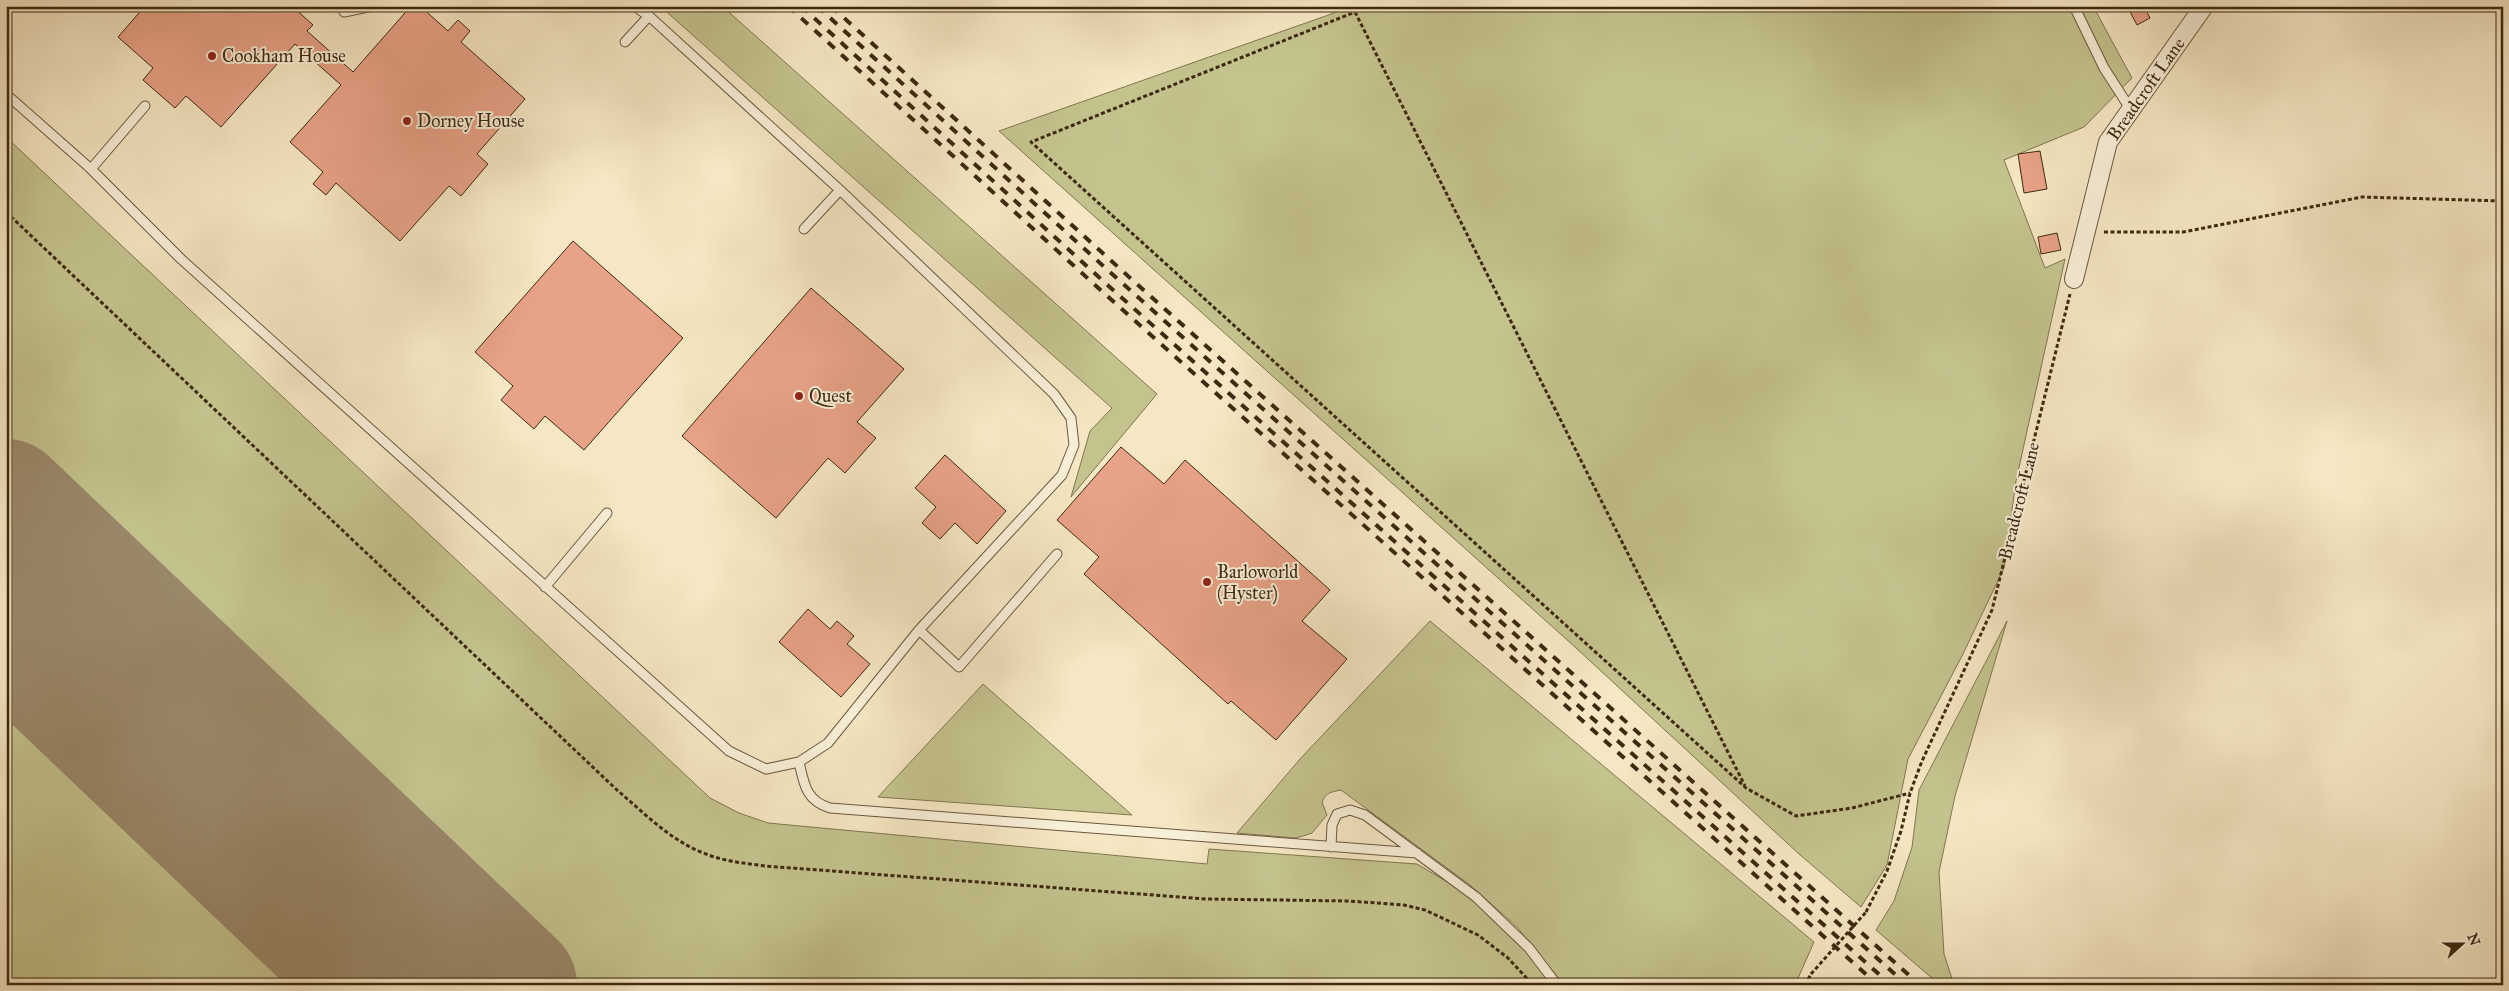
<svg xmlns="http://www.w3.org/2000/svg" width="2509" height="991" font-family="'IM FELL Great Primer',serif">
<rect width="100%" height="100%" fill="#f5e7c3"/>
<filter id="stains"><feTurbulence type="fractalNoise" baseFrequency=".004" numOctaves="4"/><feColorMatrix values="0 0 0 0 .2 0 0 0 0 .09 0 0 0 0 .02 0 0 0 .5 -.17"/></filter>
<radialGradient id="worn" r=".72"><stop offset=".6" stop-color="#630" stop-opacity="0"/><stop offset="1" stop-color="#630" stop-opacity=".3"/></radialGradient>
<path fill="#c4c38e" stroke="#81764f" d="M660,6H722L1157,394L1071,497L1090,431L1112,408Z
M1354,6H2093L2132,78L2084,127L2004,160L2045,268L2065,259L2016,481L2004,568L1963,654L1908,759L1887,865L1861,907L1799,854L1575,647L999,131Z
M6,137L710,798L739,813L768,823L1207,864L1209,849L1417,864L1451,884L1476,903L1524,949L1552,985H6Z
M1430,621L1814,942L1795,985H1564L1517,927L1470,885L1341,790C1332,792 1326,792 1322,802L1327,815L1312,833L1303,836L1295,838L1237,833L1300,759Z
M2007,621L1955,796L1939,872L1944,954L1954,985H1940L1876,930L1894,901L1912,847L1919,790Z
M983,684L1132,815L878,797Z"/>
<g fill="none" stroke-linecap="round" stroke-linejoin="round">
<path stroke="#9a886a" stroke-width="124" d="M6,501L515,985
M6,633L357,967"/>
</g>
<path fill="#e8a287" stroke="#3e2910" d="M145,6H292L313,25L307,31L353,72L411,6H420L448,31L458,20L470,31L461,42L525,99L477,154L488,164L461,196L449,186L400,241L336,183L326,195L313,184L323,172L290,142L341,85L295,44L221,127L186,96L175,108L143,80L153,68L118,37Z
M2127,6H2144L2150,18L2137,25Z
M2040,151L2047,189L2024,193L2018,154Z
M2057,233L2061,250L2041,254L2038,237Z
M573,241L683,338L584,450L545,416L534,429L501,400L513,386L475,352Z
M811,288L904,369L857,422L876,438L845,473L828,458L776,518L682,436Z
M1121,447L1164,484L1185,460L1330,590L1302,621L1347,659L1276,740L1231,701L1228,704L1084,574L1099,557L1057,520Z
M945,455L1006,511L977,544L955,523L940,539L922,523L936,507L915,488Z
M808,609L830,629L837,621L854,636L847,644L870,664L841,697L779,642Z"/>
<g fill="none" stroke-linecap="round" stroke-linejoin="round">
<defs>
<path id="lane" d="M2074,6L2104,68L2131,110
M344,12L373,6
M625,42L649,16
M6,94L91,169L181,259L729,751L766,769L799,762L828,743L919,630L1062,475L1074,445L1071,418L1054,394L840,190L649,16L634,6
M91,169L145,106
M804,229L840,190
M545,587L607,513
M919,630L959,667L1057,554
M799,762C804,784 806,801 830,808L1417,853
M1331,847L1332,825L1337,814L1350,810L1365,815L1476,897L1529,948L1557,985"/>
<path id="street" d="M2074,279L2108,142L2204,6"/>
</defs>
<use href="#lane" stroke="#6c583d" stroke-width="11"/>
<use href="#street" stroke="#6c583d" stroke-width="20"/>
<path stroke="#3e2910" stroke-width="3" stroke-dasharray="4 2.5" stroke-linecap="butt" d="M1360,6L1361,9L1355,12L1031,142L1746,788L1796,816L1852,808L1910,793
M1355,12L1745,786
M6,212L617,790C643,812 669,839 701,852C721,861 743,863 765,866L1206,899L1349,901L1404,905L1425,910L1478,935L1508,958L1533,985
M2104,232H2183L2362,197L2503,201
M1866,912L1887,871L1901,831L1910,793L1922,761L1992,610L2070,294
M1805,985L1811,974"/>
<use href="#lane" stroke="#f8efd8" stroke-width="9"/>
<use href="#street" stroke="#f8efd8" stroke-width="18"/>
<path stroke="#3e2910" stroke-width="4" stroke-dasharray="9 9" stroke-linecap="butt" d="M788,6L1095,285L1878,985
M801,6L1102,280L1891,985
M817,6L1111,273L1907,985
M831,6L1118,267L1920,985"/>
<path stroke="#3e2910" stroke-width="3" stroke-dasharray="4 2.5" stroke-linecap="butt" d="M1811,974L1866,912"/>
</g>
<g fill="#8f2418" stroke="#f8efd8" stroke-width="2">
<circle cx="212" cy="56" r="5"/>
<circle cx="407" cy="121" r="5"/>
<circle cx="799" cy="396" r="5"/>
<circle cx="1207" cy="582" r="5"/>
</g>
<g text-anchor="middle" stroke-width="4" stroke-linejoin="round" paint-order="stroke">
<g font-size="18" fill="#3e2910" stroke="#f8efd8" text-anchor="start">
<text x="222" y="62">Cookham House</text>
<text x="417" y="127">Dorney House</text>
<text x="809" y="402">Quest</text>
<text x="1217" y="578">Barloworld<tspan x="1217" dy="21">(Hyster)</tspan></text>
</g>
<g font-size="18" fill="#3e2910" stroke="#f8efd8">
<text transform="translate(2146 89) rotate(-55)" y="6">Breadcroft Lane</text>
<text transform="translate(2019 501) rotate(-76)" y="6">Breadcroft Lane</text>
</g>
</g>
<rect width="2509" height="991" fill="none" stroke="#f5e7c3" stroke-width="25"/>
<rect x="8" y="8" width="2494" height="976" fill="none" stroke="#3e2910" stroke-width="2.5"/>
<rect x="12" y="12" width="2484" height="966" fill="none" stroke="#3e2910"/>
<g transform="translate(2462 944) rotate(69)" stroke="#f8efd8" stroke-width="4" paint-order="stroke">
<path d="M0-4L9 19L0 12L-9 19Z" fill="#3e2910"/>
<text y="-8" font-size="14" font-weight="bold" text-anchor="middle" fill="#3e2910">N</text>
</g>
<rect width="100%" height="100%" filter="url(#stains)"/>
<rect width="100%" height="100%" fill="url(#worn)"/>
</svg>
